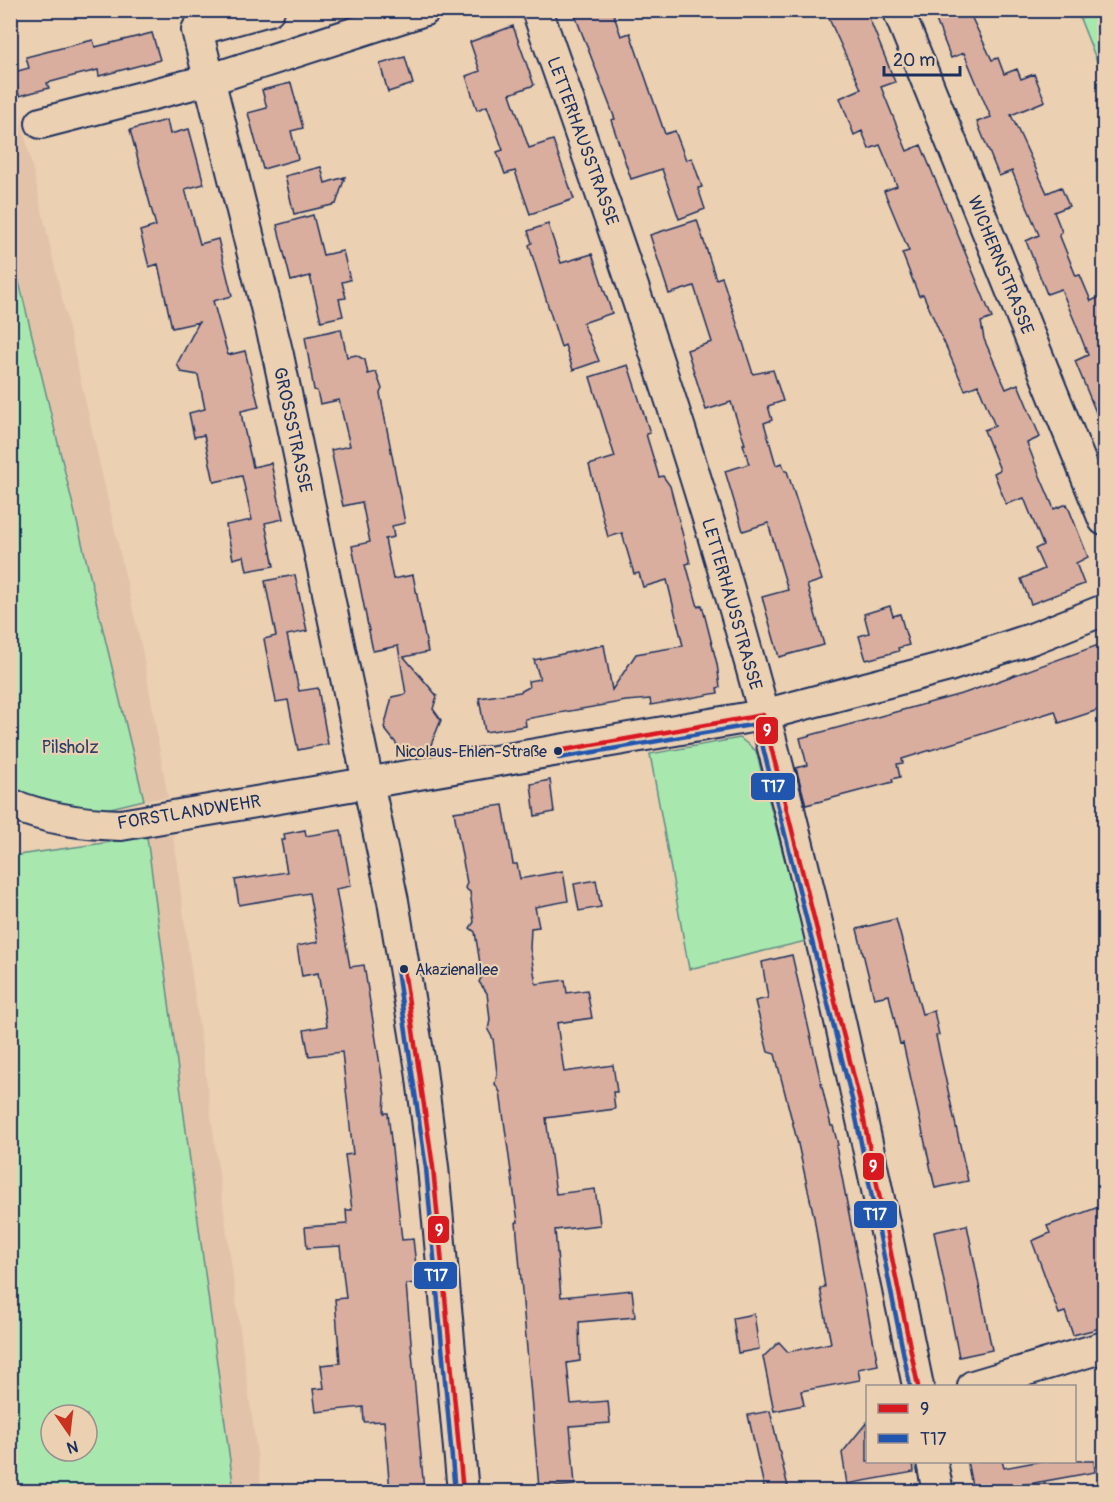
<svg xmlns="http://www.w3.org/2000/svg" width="1115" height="1502" font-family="Pangolin,sans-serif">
<rect width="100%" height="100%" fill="#ebd0b2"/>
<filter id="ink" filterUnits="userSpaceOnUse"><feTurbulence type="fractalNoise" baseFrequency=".0167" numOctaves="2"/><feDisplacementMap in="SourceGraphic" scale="12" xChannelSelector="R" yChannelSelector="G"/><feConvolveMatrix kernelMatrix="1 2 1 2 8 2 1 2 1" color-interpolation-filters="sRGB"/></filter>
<g filter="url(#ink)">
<path fill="#e2c3aa" d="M10,70L143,654L168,798L144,800L11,244Z
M173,835L262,1491H234L147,837Z"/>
<path fill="#a8e7ae" stroke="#628b86" stroke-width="1.5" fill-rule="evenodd" d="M1077,11H1104V79Z
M10,244L144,800L94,812L53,804L11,790Z
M740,738L756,751L806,941L689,969L650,754Z
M147,837L234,1491H11V856ZM51,1415H87V1451H51Z"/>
<path fill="#d9ae9f" stroke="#1b2f5e" stroke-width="1.5" d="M573,10H612L621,36L630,33L665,134L675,131L686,160L692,158L702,187L698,188L705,209L679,219L662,169L631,179L611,120L615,119Z
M825,10H866L895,82L881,87L907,151L921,145L992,318L981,322L984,339L1006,389L1018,384L1040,437L1027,443L1040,476L1054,509L1067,504L1088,557L1076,563L1084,584L1031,604L1021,579L1044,569L1035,549L1043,545L1024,498L1006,504L994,473L1000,470L984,430L995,426L978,385L965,390L923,294L919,296L902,253L909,251L884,191L897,186L880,145L869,149L862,131L854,135L840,98L861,89Z
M932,10H968L992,60L998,58L1004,74L1017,69L1021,79L1034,74L1045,101L1011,115L1047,193L1061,187L1069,206L1054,212L1062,232L1059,234L1076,276L1080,275L1091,301L1104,295V432L1075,361L1088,355L1075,322L1061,289L1047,294L1026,241L1039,235L1012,171L999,176L977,122L991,117L984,101L964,53L951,58Z
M513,26L534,85L510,94L529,148L553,140L574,199L530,214L515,171L505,174L497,152L503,150L487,106L477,110L466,76L480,71L470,42Z
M152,33L160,60L99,76L98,70L73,76L47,83L49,88L19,96L14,72L29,68L26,57L93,40L95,47Z
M405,57L413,84L388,92L380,64Z
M291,83L303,128L291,131L298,159L263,169L248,113L267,108L262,90Z
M167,120L170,134L189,129L204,184L185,189L200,244L218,239L232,296L213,301L228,355L245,351L259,407L241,411L243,424L253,467L271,463L283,519L265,523L274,566L247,571L244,556L233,559L226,525L252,520L242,476L214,482L204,435L194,437L189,413L205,409L198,375L181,372L177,364L199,322L172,328L158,264L149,267L140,231L156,226L130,130Z
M321,167L325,183L345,177L336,204L294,214L285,176Z
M313,215L323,255L343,251L350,280L342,282L346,298L339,299L343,316L321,321L310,276L291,281L277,225Z
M697,220L716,279L722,277L753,374L773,370L783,401L768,406L772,420L764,423L776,465L782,463L785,471H787L822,580L807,585L824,645L779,657L762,597L788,590L768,523L743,531L725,471L749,464L743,444H745L731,402L706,410L687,350L712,342L694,286L669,294L650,235Z
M548,224L561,263L592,254L612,313L583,323L599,361L573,370L565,345L561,347L529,245L532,243L528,231Z
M341,329L347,357L356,355L365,360L368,374L376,372L382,389L380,393L405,523L392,526L394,537L385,539L393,579L413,575L428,652L404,657L437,696L433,709L441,720L430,747L402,751L384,728L392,697L406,694L398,646L373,651L352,546L370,542L362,502L343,506L331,450L350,446L339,400L320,404L317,391L314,390L305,337Z
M628,365L650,433L646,434L659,477L663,476L670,486L690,563L686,564L698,607L702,605L717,664L720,687L717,688L718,693L651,705L650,699L626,701L525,719L526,726L485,732L479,698L520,692L529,687L528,681L540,679L534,660L604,645L612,690L636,654L683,646L667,580L643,587L639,573L634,574L622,533L608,537L589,465L615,457L590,377Z
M295,575L307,631L287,635L299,691L318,688L328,744L298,750L288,700L276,702L264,639L276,636L265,581Z
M890,606L893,616L900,614L909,645L898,648L899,651L866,660L859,636L869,633L864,614Z
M1104,643V708L1059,723L1055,711L902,759L903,763L897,764L900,777L892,779L893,782L806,805L796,768L807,765L800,738L965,693Z
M550,780L554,812L535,816L531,784Z
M503,805L513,864H517L520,879L563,871L568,901L535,907L539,927L531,928L530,948L536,984L565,980L567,993L587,990L592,1018L557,1023L564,1072L613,1065L617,1092H613L615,1109L546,1118L556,1194L595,1189L599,1216L600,1225L555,1230L561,1297L632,1290L635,1317L579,1322L580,1361L567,1363L571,1404L608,1401L610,1423L570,1426L575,1485L539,1488L516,1222H518L500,1092L495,1084L497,1073L493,1039L488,1030L490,1020L487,993L479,982L482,976L475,932L470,928L474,922L470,892L465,888L467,883L454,812Z
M305,830L306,836L341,830L349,874L351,886L336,889L350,967L364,965L385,1096L384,1113H388L402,1240L413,1239L418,1283L406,1284L424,1491H390L384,1421L364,1422L363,1407L316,1412L313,1389L324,1388L321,1365L340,1363L335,1299L346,1298L340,1246L307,1248L305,1227L347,1224L346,1210H352L345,1155L353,1154L342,1052L309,1056L304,1030L327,1026L318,973L302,976L297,946L318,942L309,893L239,905L235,880L287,872L281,840H285L284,834Z
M596,880L601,907L579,911L574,884Z
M896,919L922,1014L934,1011L939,1035L936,1036L968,1181L935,1188L903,1043L900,1044L889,995L874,998L857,929Z
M792,955L831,1126H833L838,1145L836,1146L878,1365L858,1369L860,1380L801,1391L804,1405L774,1411L763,1357L779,1342L788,1352L831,1343L820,1288L825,1287L814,1217L798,1144L775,1054L768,1052L755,1001L768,998L762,962Z
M1104,1205V1327L1073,1335L1065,1312L1059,1314L1032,1241L1050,1233L1047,1226Z
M967,1225L992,1350L959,1357L934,1232Z
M754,1314L759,1349L738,1353L733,1318Z
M770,1411L788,1487L765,1491L748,1415Z
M867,1422V1461H913L914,1472L847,1484L842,1453Z
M967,1461H1002L1004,1468L1041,1461H1094L1095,1472L1007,1488L1008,1491H973Z"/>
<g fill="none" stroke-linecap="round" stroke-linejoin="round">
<defs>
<path id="street" d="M269,10L197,30L278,355L393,901L421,1070L433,1167L463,1492
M537,10C602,196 668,381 723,569C803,838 862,1112 918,1386
M898,10L1104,520
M41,123L208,80L425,10
M10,804C47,819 82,824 121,825L763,715L949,666L1034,638L1104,610
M973,1386L1104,1347
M932,1462L938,1492"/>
</defs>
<use href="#street" stroke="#1b2f5e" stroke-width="34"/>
<use href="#street" stroke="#ebd0b2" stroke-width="30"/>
<defs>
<path id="bus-1" d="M558,751L763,715L860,1101L918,1386
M404,969L433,1167L463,1492"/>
<path id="bus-2" d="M559,758L757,724L853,1103L910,1386
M397,970L426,1168L455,1492"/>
</defs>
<use href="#bus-1" stroke="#ebd0b2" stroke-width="9"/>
<use href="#bus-2" stroke="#ebd0b2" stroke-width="9"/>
<use href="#bus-1" stroke="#d91920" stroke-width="4.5"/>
<use href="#bus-2" stroke="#2056ae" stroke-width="4.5"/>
</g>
</g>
<g fill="#1b2f5e" stroke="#ebd0b2" stroke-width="2">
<circle cx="558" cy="751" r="5"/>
<circle cx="404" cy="969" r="5"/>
</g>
<g text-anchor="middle" stroke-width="4.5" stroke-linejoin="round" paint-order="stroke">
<g font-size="16" fill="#1b2f5e" stroke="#ebd0b2" text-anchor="end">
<text x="547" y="757">Nicolaus-Ehlen-Straße</text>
<text x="415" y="975" text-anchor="start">Akazienallee</text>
</g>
<g font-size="18" fill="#1b2f5e" stroke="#ebd0b2">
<text transform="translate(583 141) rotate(70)" y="6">LETTERHAUSSTRASSE</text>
<text transform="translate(1001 265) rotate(68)" y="6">WICHERNSTRASSE</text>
<text transform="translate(293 430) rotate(78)" y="6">GROSSSTRASSE</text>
<text transform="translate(732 604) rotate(74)" y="6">LETTERHAUSSTRASSE</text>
<text transform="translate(189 812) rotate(-9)" y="6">FORSTLANDWEHR</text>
</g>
<g font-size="18" fill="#294166" stroke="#ebd0b2">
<text x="70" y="753">Pilsholz</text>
</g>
</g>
<g stroke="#ebd0b2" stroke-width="2">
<rect x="755" y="716" width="24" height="29" rx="6" fill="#d91920"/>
<rect x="750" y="772" width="46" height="29" rx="6" fill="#2056ae"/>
<rect x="862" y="1152" width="23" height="29" rx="6" fill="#d91920"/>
<rect x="853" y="1200" width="45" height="29" rx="6" fill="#2056ae"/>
<rect x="427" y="1215" width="23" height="29" rx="6" fill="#d91920"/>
<rect x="413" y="1261" width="45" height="29" rx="6" fill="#2056ae"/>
</g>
<g font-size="16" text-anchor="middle" font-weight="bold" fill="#fff">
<text x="767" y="736">9</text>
<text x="773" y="792">T17</text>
<text x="873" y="1172">9</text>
<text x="875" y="1220">T17</text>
<text x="439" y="1236">9</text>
<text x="436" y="1281">T17</text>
</g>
<rect width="1115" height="1502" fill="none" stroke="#ebd0b2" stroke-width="36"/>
<rect x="18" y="18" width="1079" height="1466" fill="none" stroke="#1b2f5e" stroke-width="2" filter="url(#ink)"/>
<rect x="866" y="1385" width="210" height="78" fill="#ebd0b2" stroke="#989090" stroke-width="1.5"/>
<rect x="878" y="1404" width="30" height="9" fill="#d91920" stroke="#989090" stroke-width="1.5"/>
<text x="920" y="1415" font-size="18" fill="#1b2f5e">9</text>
<rect x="878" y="1434" width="30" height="9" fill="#2056ae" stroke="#989090" stroke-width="1.5"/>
<text x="920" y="1445" font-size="18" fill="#1b2f5e">T17</text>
<g transform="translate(69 1433) rotate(166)"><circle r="28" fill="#ebd0b2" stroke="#989090" stroke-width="1.5"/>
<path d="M0-4.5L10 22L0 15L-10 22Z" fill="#c8321e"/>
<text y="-9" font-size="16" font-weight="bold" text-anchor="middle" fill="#1b2f5e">N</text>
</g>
<path d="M884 66v9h76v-9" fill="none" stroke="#1b2f5e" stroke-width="3"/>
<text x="893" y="66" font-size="18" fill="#1b2f5e" stroke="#ebd0b2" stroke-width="4.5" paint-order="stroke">20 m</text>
</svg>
